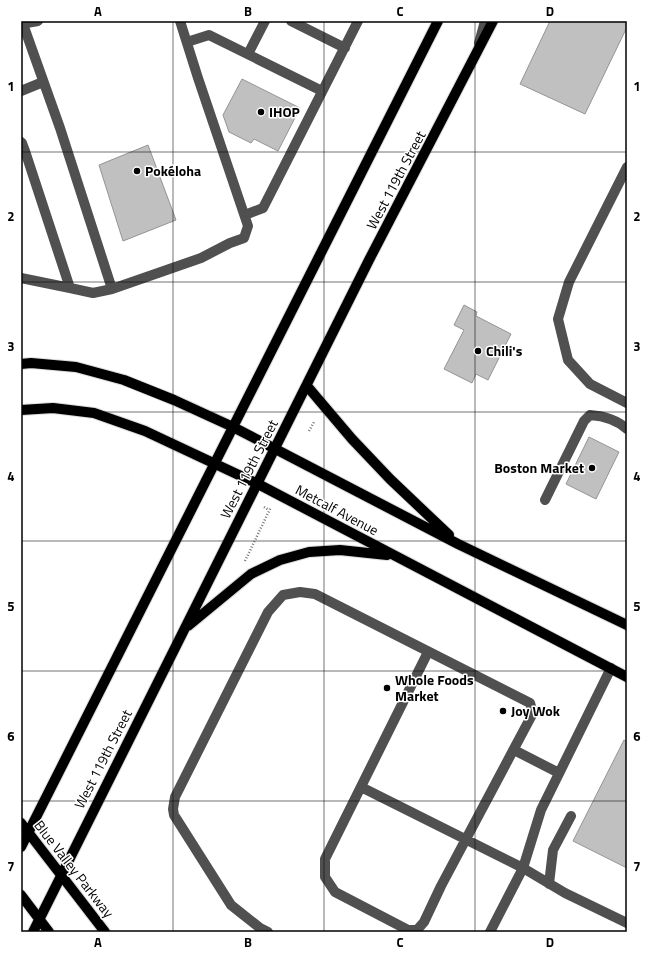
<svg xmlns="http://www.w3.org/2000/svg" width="648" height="953" font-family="'Titillium Web',sans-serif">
<rect width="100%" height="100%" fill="#fff"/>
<path fill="#c0c0c0" stroke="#949494" d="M550,21H627V27L585,114L520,84Z
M242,79L300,108L278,151L254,139L251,143L229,132L223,115Z
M148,145L176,220L123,241L99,165Z
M464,305L477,312L476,316L511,334L488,380L476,374L472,383L444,369L464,330L454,325Z
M589,437L619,452L596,499L566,484Z
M624,740L627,742V868L573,841Z"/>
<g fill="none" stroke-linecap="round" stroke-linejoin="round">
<defs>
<path id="major" d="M21,364L31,363L76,367L124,380L174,400L233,427L458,544L627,625
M307,386L352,439L390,479L449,535
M21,410L53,408L94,413L145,431L258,484L627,677
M188,626L251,574L280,560L309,552L340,550L387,555
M21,823L105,932
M21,847L438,21
M21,895L49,932
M33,932L369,260L493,21"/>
</defs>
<use href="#major" stroke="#dbdbdb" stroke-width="12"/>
<path stroke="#727272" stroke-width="2.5" stroke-dasharray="1 2" stroke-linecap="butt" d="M309,431L314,422
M264,507L269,510
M245,561L271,507"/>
<path stroke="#505050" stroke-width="10" d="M291,21L345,48
M21,24L38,21
M23,24L60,128L112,289L201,258L230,243L244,238L248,226L198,78L180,21
M187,42L209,35L322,91
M479,43L485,21
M248,54L265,21
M21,91L43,82
M21,142L22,143L25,151L70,288L21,278
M627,167L569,282L558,319L568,360L590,384L627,403
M245,215L263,208L358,21
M70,288L93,293L112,289
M545,500L584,421L590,415C604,416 617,420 627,429
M514,750L559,773
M361,787L523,868L565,893L627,923
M549,884L553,850L571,816
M268,932L260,928L231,905L174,815L173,809L175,797L268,612L283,595L300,592L315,594L530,703L533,713L441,886L424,922L417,930H408L335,892L325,877V859L428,652
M490,932L523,868L541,810L611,668"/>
<use href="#major" stroke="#000" stroke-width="10"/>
</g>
<path fill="none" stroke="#000" stroke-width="1" stroke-opacity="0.55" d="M173,21V932M324,21V932M475,21V932M21,152H627M21,282H627M21,412H627M21,541H627M21,671H627M21,801H627"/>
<g fill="#000" stroke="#fff" stroke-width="1.5">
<circle cx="261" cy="112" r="4"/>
<circle cx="137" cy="171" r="4"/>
<circle cx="478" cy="351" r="4"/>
<circle cx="592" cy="468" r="4"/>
<circle cx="387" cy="688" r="4"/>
<circle cx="503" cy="711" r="4"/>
</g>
<g text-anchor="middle" stroke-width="3" stroke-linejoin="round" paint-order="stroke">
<g font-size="14" font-weight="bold" fill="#000" stroke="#fff" text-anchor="start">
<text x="269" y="117">IHOP</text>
<text x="145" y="176">Pokéloha</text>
<text x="486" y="356">Chili's</text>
<text x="584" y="473" text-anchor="end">Boston Market</text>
<text x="395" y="685">Whole Foods<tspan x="395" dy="16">Market</tspan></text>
<text x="511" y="716">Joy Wok</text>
</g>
<g font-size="14" fill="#000" stroke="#fff">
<text transform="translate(396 180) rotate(-62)" y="5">West 119th Street</text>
<text transform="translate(249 469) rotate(-63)" y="5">West 119th Street</text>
<text transform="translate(337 510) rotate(28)" y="5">Metcalf Avenue</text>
<text transform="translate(103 759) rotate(-63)" y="5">West 119th Street</text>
<text transform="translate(74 869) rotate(52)" y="5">Blue Valley Parkway</text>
</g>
</g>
<rect width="648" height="953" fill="none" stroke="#ffffff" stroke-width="44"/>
<rect x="22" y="22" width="604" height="909" fill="none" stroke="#000" stroke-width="1.5"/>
<g font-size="13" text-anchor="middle" font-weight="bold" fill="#000">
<text x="98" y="16">A</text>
<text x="248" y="16">B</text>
<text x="400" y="16">C</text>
<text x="550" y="16">D</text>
<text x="11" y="91">1</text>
<text x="637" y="91">1</text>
<text x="11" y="221">2</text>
<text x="637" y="221">2</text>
<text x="11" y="351">3</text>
<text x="637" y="351">3</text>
<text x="11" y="481">4</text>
<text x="637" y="481">4</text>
<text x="11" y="611">5</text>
<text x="637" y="611">5</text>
<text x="11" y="741">6</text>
<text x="637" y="741">6</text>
<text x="11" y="871">7</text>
<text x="637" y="871">7</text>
<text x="98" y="947">A</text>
<text x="248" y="947">B</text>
<text x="400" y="947">C</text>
<text x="550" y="947">D</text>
</g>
</svg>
